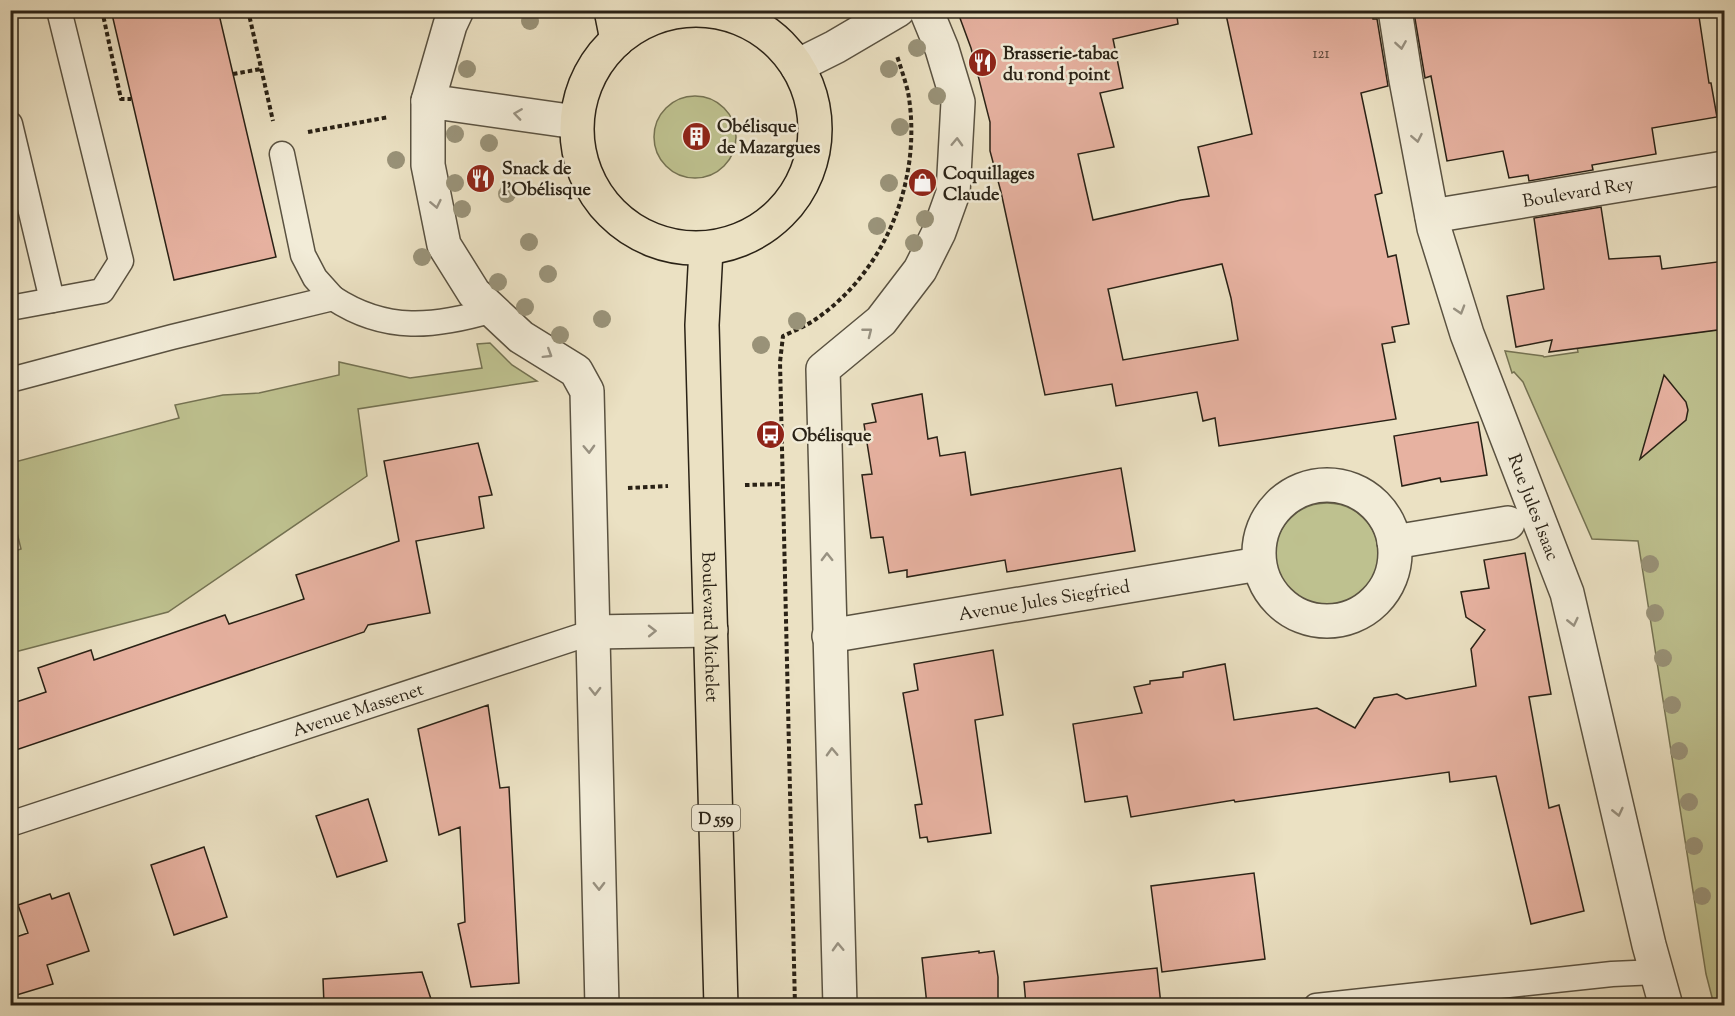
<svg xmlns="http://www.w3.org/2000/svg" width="1735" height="1016" font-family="'Sorts Mill Goudy',serif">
<rect width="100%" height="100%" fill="#ebe1c3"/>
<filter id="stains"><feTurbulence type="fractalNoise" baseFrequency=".00333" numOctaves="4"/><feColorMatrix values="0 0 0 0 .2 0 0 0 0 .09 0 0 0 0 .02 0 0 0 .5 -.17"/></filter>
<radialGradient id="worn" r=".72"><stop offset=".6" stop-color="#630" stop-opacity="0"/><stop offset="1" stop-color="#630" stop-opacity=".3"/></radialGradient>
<path fill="#bec18f" stroke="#747252" stroke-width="1.5" d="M654 137a41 41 0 1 1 82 0a41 41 0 1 1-82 0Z
M1724,329V1005H1714L1706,974L1638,541L1592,539L1523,382L1514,372L1512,373L1505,351L1543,356L1544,357L1578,352L1577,347Z
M490,343L512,365L537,381L358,409L367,476L168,612L11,653V552L21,549L11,508V463L179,418L175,405L223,395L259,393L339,375V362L410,378L482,368L477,344Z
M1275 555a52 52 0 1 1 104 0a52 52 0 1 1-104 0Z"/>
<path fill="#e7b2a1" stroke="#2a2216" stroke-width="1.5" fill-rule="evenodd" d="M111,10H218L276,257L174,280Z
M957,10H1176L1178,24L1113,39L1123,88L1100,93L1114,147L1078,154L1093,220L1181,200L1209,196L1198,147L1252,134L1225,10H1372L1373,19H1377L1388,86L1361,93L1382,193L1375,195L1388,257L1396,255L1409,324L1392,327L1395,342L1382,344L1396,419L1219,446L1215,418L1203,421L1197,392L1116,406L1112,384L1045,395L1001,192L990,151V122L971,48ZM1222,264L1231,298L1238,340L1123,360L1108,289Z
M1428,10H1698L1709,83H1711L1717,117L1652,128L1656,154L1592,165L1593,170L1529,181L1528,175L1509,178L1503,151L1447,161L1431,76L1425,78L1414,13Z
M1601,207L1609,259L1660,256L1662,269L1725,261V329L1549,352L1552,340L1516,347L1507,296L1544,289L1534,218Z
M1664,375L1686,402L1688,410L1686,420L1640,459Z
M922,394L928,439L937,437L940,456L965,452L971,495L1121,468L1135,551L1007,572L1005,560L907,577V570L889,573L883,537L871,538L862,475L872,474L864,424L876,422L872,404Z
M1478,422L1487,475L1441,482L1440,478L1402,486L1394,436Z
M478,443L492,495L479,497L484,528L416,541L430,613L368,625L364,632L10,752V704L46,692L38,668L91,650L94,660L225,615L229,624L304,599L296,575L399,541L384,461Z
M1525,553L1551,694L1529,697L1549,808L1559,805L1584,911L1531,924L1496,776L1450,782L1449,772L1235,802L1234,800L1131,817L1127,796L1085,802L1073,724L1142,713L1134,687L1150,684V681L1183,677V672L1225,664L1234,720L1317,708L1355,728L1374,698L1397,694L1406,699L1476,686L1471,649L1485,630L1466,617L1461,592L1489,588L1484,560Z
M993,650L1003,715L975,720L991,833L928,842L927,837L920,838L915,805L922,804L903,693L918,690L914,664Z
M488,705L500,788L509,787L519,983L471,987L458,924L465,922L460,827L439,835L418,729Z
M368,799L387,861L337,877L316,816Z
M204,847L227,917L174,935L151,865Z
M1254,873L1265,959L1162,972L1151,886Z
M69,893L89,951L47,965L53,984L10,997V939L28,933L18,905L50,894L52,899Z
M979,951V953L994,951L998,977V1005H927L922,958Z
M1157,968L1161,1005H1026L1024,982Z
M422,972L433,1005H324L323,979Z"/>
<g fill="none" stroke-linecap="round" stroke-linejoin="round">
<defs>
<g id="service">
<path d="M737,17L738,10"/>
<path d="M10,124L52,300"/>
<path d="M282,154L303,255L315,278L333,298"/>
<path d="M10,308L102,291L121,261L59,10"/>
<path d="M10,380L172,337L333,298C386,333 435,327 493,310"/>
<path id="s1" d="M10,824L593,632"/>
<path d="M1316,1006L1612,974L1657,972"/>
</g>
<g id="minor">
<path id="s2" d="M1395,10L1406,80L1434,228L1467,334L1567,593L1649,945L1666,1006"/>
<path d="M428,101L450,25L457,10"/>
<path d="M576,122L428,101V165L444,245L474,293L521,337L576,371L587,391L602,1006"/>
<path id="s3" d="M1432,216L1724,168"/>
<circle cx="1327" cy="553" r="68"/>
<path d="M1394,542L1508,523"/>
<path d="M593,632L711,630"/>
<path id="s4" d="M829,636L1259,564"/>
<path d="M840,1006L823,369L881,321L920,270L939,232L953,193L958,102L942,49L926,10"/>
</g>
<path id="tertiary" d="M797,66L835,47L898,10"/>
<g id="primary">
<path d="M611,10L617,40"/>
<circle cx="696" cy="129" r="119"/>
<path id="s5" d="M706,249L702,325L721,1006"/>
</g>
</defs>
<use href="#service" stroke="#5a5241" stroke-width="27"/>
<use href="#minor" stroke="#5a5241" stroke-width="36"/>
<use href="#tertiary" stroke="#5a5241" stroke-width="36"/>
<use href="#primary" stroke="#2a2216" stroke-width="36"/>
<path stroke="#2a2216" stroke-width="4" stroke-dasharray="4.5 3" stroke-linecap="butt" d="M102,10L121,99H131
M248,10L273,121
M233,74L261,69
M308,132L389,117
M745,485L782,484
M628,488L668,486
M795,1006L780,362L783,336C794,331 806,326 816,319C887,270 923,177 908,92C905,80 901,68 897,56"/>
<use href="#service" stroke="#f2ecd8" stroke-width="24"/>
<use href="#minor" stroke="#f2ecd8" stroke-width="33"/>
<use href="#tertiary" stroke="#f2ecd8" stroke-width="33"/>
<use href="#primary" stroke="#ebe1c3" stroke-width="33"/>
</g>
<g fill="#999278">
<circle cx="530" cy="21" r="9"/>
<circle cx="917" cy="48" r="9"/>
<circle cx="467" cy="69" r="9"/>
<circle cx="889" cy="69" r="9"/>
<circle cx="937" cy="96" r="9"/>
<circle cx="900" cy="127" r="9"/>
<circle cx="455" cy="134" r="9"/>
<circle cx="489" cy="143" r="9"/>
<circle cx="396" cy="160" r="9"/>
<circle cx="455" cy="183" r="9"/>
<circle cx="889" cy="183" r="9"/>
<circle cx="507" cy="194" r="9"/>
<circle cx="462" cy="209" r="9"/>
<circle cx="925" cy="219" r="9"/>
<circle cx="877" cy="226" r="9"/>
<circle cx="529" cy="242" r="9"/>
<circle cx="914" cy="243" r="9"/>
<circle cx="422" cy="257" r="9"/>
<circle cx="548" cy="274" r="9"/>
<circle cx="498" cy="282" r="9"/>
<circle cx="525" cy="307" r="9"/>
<circle cx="602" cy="319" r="9"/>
<circle cx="797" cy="321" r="9"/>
<circle cx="560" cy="335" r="9"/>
<circle cx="761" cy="345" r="9"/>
<circle cx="1650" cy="564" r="9"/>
<circle cx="1655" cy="613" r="9"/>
<circle cx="1663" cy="658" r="9"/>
<circle cx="1672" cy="705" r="9"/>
<circle cx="1679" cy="751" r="9"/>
<circle cx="1689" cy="802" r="9"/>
<circle cx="1694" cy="846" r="9"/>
<circle cx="1702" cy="896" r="9"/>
</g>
<defs><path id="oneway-chevron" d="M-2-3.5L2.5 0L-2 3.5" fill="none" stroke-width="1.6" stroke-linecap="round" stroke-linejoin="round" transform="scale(1.5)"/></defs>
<g stroke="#989181">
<use href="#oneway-chevron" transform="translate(1401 45) rotate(81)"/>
<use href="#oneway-chevron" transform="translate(518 114) rotate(-172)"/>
<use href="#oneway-chevron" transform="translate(1417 138) rotate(79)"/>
<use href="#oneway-chevron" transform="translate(957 142) rotate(-88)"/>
<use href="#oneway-chevron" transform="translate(436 204) rotate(78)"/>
<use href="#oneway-chevron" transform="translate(1460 310) rotate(73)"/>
<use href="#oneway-chevron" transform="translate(868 332) rotate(-38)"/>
<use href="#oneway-chevron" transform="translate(548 354) rotate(32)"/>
<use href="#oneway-chevron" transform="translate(589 449) rotate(88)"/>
<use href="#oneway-chevron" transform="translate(827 557) rotate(-91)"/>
<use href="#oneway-chevron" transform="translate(1573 622) rotate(77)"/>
<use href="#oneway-chevron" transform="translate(652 631) rotate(-1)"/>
<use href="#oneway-chevron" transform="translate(595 691) rotate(89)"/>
<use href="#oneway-chevron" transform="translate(832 752) rotate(-92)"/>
<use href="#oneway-chevron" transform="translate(1618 812) rotate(77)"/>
<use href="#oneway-chevron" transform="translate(599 886) rotate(89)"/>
<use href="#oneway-chevron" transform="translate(838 947) rotate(-92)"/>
</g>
<defs>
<symbol id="restaurant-disc" viewBox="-11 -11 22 22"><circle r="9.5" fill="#8f2418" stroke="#f2ecd8"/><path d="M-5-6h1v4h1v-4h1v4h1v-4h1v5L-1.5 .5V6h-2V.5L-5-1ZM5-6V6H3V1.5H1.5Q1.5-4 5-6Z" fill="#fff"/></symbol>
<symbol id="building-disc" viewBox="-11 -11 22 22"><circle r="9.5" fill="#8f2418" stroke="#f2ecd8"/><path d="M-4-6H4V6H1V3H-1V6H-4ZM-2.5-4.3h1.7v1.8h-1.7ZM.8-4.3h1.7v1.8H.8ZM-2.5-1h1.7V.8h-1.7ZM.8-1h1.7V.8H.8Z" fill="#fff"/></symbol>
<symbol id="shop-disc" viewBox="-11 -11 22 22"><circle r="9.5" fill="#8f2418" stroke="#f2ecd8"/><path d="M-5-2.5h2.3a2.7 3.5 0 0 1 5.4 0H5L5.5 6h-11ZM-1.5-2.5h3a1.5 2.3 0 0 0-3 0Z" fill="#fff"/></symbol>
<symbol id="bus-disc" viewBox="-11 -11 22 22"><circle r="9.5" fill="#8f2418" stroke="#f2ecd8"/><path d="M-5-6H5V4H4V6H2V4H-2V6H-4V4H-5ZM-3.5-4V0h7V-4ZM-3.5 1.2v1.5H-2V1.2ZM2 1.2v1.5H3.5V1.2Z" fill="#fff"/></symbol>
</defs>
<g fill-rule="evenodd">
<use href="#restaurant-disc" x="966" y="46" width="33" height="33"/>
<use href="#building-disc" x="680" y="120" width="33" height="33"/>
<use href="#restaurant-disc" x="464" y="162" width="33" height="33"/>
<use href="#shop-disc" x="906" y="166" width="33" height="33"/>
<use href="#bus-disc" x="754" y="418" width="33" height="33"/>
</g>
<g text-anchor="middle" stroke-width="5" stroke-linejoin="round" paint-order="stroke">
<g font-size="15" fill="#594639">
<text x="1321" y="58">121</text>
</g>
<rect fill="#f2ecd8" stroke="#665f50" stroke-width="1.5" x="692" y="805" width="48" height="26" rx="4.5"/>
<g font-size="16" font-weight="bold" fill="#2a2216">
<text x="716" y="824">D 559</text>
</g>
<g font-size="18" font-weight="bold" fill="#2a2216" stroke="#f2ecd8" text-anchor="start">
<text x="1003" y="59">Brasserie-tabac<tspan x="1003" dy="21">du rond point</tspan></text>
<text x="717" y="132">Obélisque<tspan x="717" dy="21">de Mazargues</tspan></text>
<text x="502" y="174">Snack de<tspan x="502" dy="21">l'Obélisque</tspan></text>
<text x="943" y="179">Coquillages<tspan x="943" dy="21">Claude</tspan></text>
<text x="792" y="441">Obélisque</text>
</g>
<g font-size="18" fill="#2a2216" stroke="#f2ecd8">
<text dy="6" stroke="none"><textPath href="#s3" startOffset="148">Boulevard Rey</textPath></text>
<text dy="6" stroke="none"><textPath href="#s2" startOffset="518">Rue Jules Isaac</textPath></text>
<text dy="6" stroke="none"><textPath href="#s4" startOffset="218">Avenue Jules Siegfried</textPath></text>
<text dy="6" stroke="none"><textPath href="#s5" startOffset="378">Boulevard Michelet</textPath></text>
<text dy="6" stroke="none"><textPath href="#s1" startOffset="366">Avenue Massenet</textPath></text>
</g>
</g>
<rect width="1735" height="1016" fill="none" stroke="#ebe1c3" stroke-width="36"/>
<rect x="12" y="12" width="1711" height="992" fill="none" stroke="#2a2216" stroke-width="3"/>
<rect x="18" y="18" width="1699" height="980" fill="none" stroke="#2a2216" stroke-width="1.5"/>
<rect width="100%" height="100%" filter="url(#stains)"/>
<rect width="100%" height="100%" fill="url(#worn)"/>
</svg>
